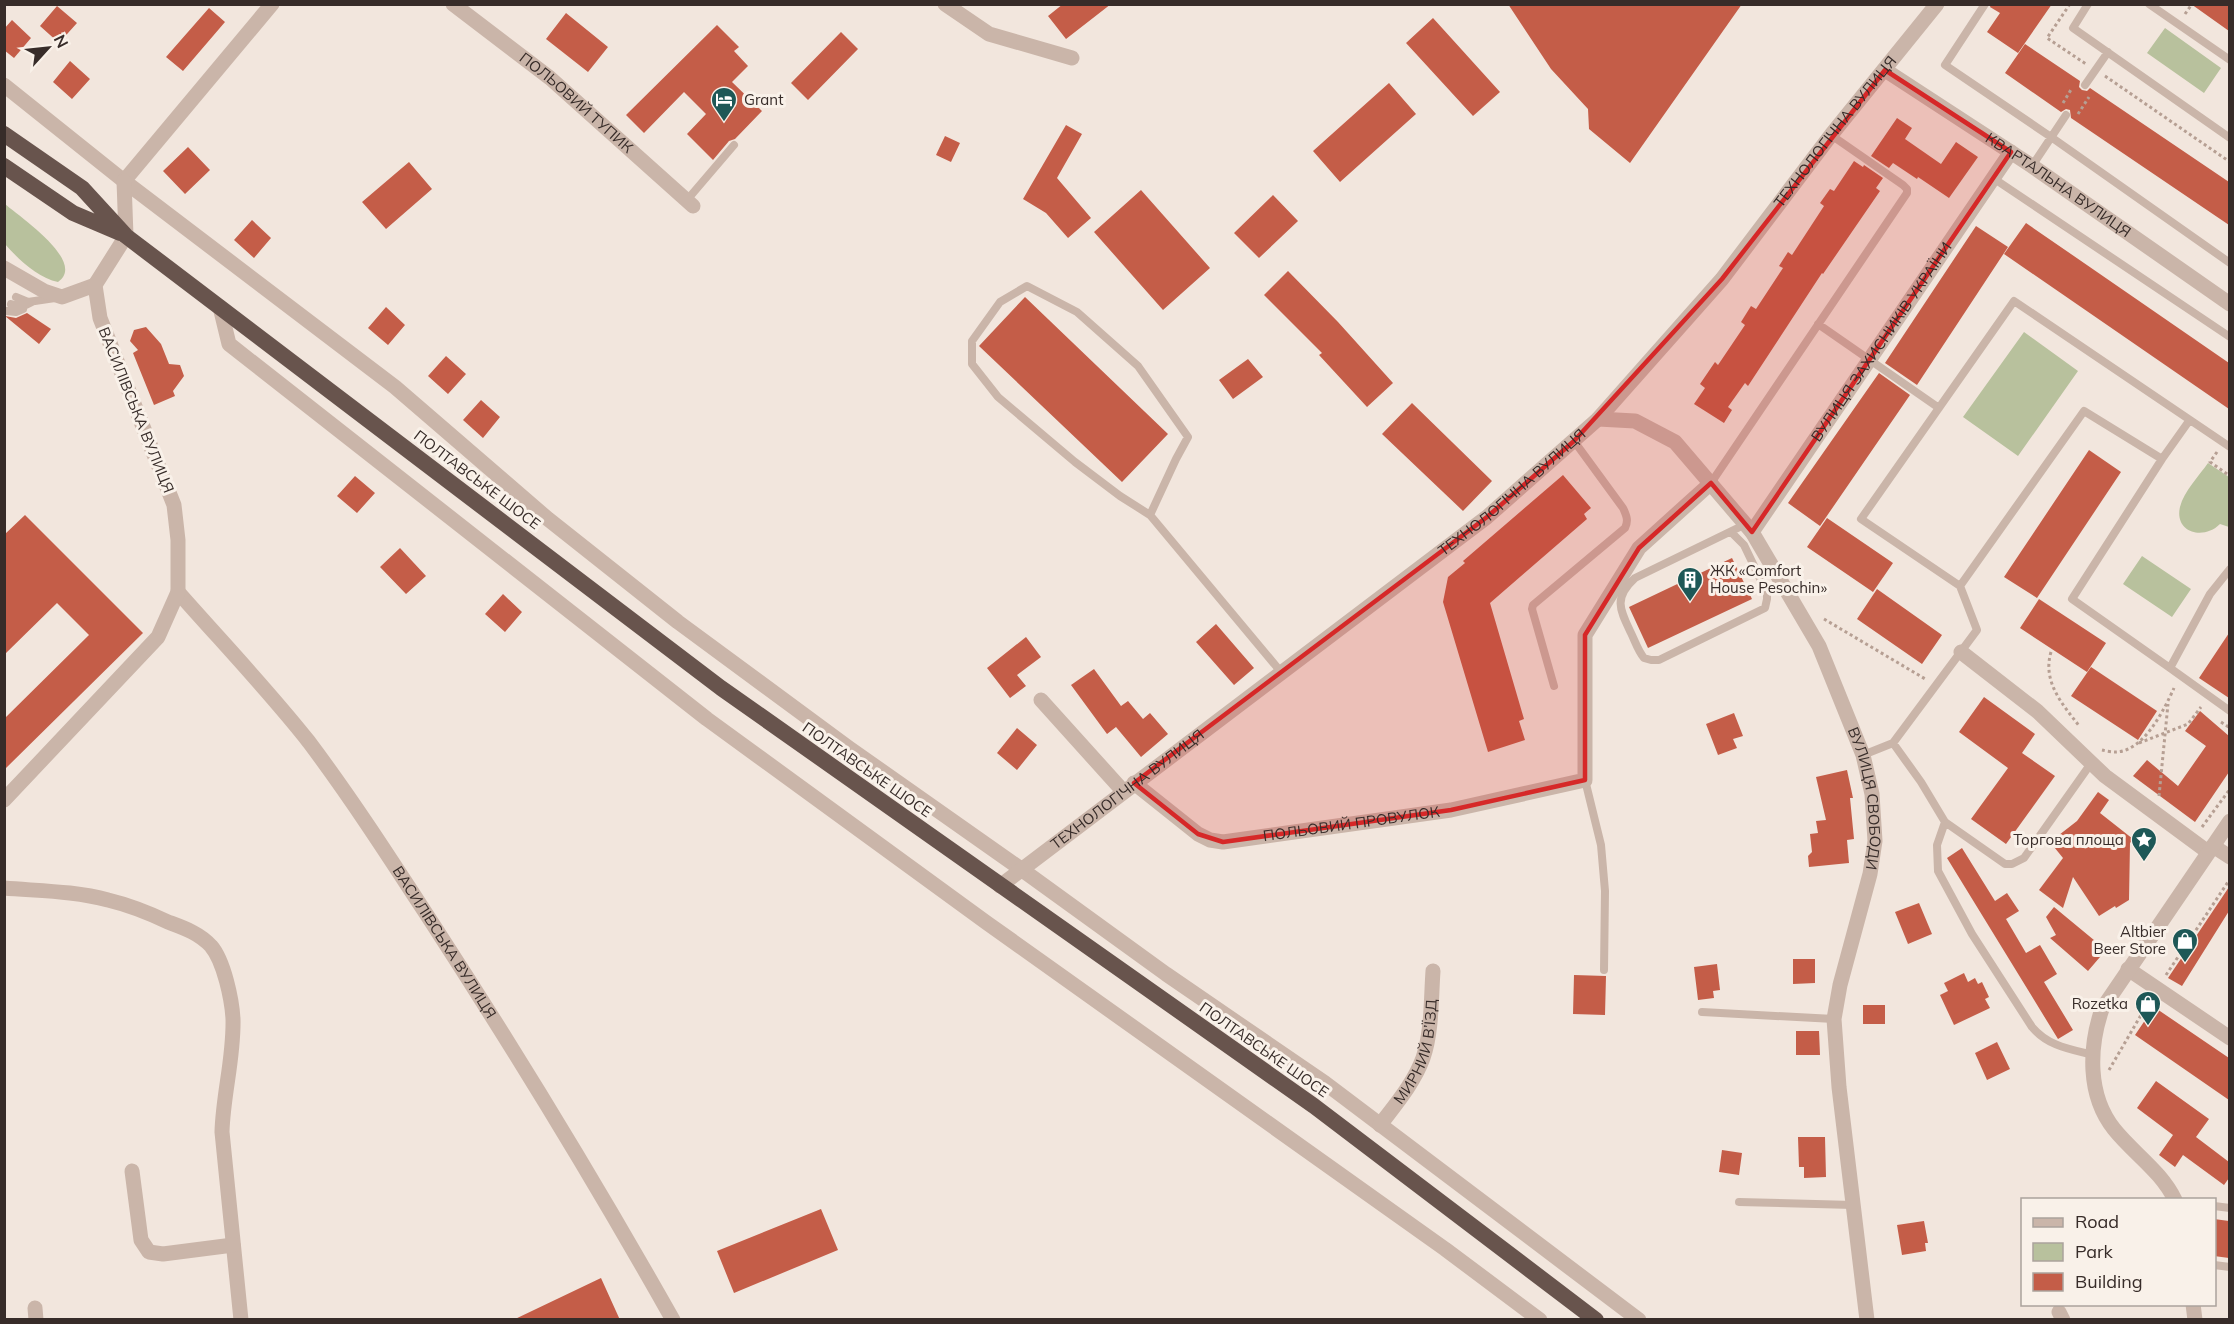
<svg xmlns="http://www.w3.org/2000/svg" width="2234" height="1324" font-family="Mulish,sans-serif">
<rect width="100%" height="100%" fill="#f2e6dd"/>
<path fill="#b8c19d" d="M2165,28L2221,68L2204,93L2147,53Z
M5,204C20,217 87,262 58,282C38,278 18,259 5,244Z
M2024,332L2078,371L2018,456L1963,417Z
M2208,463L2229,477V527L2220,524C2203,541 2174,532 2180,507C2184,491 2199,476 2208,463Z
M2142,556L2191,589L2172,617L2123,584Z"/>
<path fill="#c45d48" d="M1063,4H1111L1066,39L1048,16Z
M1508,4H1742L1630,163L1589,129L1588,109L1551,69Z
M1991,4H2052L2018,53L1987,32L2000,13L1990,7Z
M2191,4H2229V31Z
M57,6L77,23L59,43L40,26Z
M209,8L225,22L183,71L166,57Z
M566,13L608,47L588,72L546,39Z
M1433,18L1500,92L1473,116L1406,43Z
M12,20L31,38L14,58L4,50V29Z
M717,25L739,47L734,51L748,66L732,82L762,111L735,139L729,141L713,160L687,134L706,114L684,92L644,133L626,115Z
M841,32L858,49L808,100L791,83Z
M2025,44L2080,81L2079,87L2082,90L2087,91L2090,88L2229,182V225L2071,118L2070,110L2066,109L2061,112L2005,73Z
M70,61L90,79L72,99L53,82Z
M1389,83L1416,114L1340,182L1313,151Z
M1897,118L1912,128L1905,139L1941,164L1956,142L1978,157L1949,198L1918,177L1917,179L1893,163L1889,168L1871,156Z
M1066,125L1082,134L1057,178L1091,218L1068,238L1046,213L1023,199Z
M945,136L960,143L951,162L936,155Z
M188,147L210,170L185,194L163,171Z
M1854,161L1863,167L1864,165L1883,178L1876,188L1880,191L1823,274L1822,273L1748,386L1745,383L1728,407L1732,410L1724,423L1694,404L1705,388L1700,384L1715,362L1718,365L1745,325L1741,322L1751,306L1756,309L1783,268L1779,266L1788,252L1792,255L1824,206L1820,203L1830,189L1834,191Z
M409,162L432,189L386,229L362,202Z
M1141,190L1210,268L1163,310L1094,232Z
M1273,195L1298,221L1259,258L1234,233Z
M252,220L271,238L254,258L234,240Z
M2026,223L2229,363V409L2004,254Z
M1976,226L2008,247L1917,385L1885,363Z
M1288,271L1338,322L1393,383L1367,407L1319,355L1322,353L1264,295Z
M1025,297L1168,434L1122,482L979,346Z
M386,307L405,325L388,345L368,328Z
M27,313L51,329L39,344L5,316L16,318Z
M146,327L161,344L169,364L180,365L184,376L173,391L175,396L154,405L133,353L138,350L130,341L134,330Z
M446,356L466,374L448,394L428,376Z
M1248,359L1263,377L1233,399L1219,380Z
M1879,373L1910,395L1820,526L1788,503Z
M481,400L500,417L483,438L463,420Z
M1412,403L1492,481L1463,511L1382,434Z
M2089,450L2121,472L2037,598L2004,577Z
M1563,475L1591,508L1584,514L1587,519L1490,603L1524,719L1519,721L1525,740L1488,752L1443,602L1448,577L1465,563L1463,561Z
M355,476L375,493L357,513L337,496Z
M25,515L143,633L4,770V719L89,635L57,603L4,655V535Z
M1827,518L1893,563L1873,592L1807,547Z
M400,548L426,576L406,594L380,567Z
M1732,558L1752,599L1648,648L1629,607Z
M1877,589L1942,635L1922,664L1857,619Z
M503,594L522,612L505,632L485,614Z
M2039,599L2106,643L2087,672L2020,628Z
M1216,624L1254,668L1234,685L1196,642Z
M2229,633V698L2199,678Z
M1026,637L1041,657L1017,675L1026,686L1010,698L987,668Z
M2091,667L2157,711L2138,740L2071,696Z
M1094,669L1121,706L1128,701L1143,719L1150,713L1168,734L1141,757L1116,727L1107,734L1071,685Z
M1984,697L2035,734L2022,753L2055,776L2006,844L1971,819L2008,768L1959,732Z
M2200,711L2229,736V772L2195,822L2133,776L2147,760L2178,786L2206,746L2185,731Z
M1734,713L1743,736L1733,739L1737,748L1718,755L1706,724Z
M1017,728L1037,745L1017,770L997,753Z
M1847,770L1853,798H1850L1854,839L1847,840L1849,863L1809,867L1808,856L1812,852L1810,834L1818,833L1816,821L1826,820L1816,777Z
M2098,792L2109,800L2100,813L2133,839L2130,843L2129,900L2116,908L2115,906L2099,916L2073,877L2063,908L2039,890L2063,858L2050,842L2077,821Z
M1962,848L1995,901L2007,893L2019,911L2006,919L2026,953L2040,945L2057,974L2044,982L2073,1030L2058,1039L1947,858Z
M2229,887V911L2182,986L2168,978Z
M1919,903L1932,934L1908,944L1895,912Z
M2054,907L2106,950L2088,971L2050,938L2056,935L2046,917Z
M1793,959H1815V983L1793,984Z
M1717,964L1720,990L1713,991L1714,998L1698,1000L1694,967Z
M1964,973L1968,982L1975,978L1978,984L1982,982L1989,997L1985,999L1990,1008L1954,1025L1940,995L1948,991L1944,983Z
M1574,975L1606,976L1605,1015L1573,1014Z
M1863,1005H1885V1024H1863Z
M2154,1007L2229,1058V1100L2135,1035Z
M1796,1031H1819L1820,1055H1796Z
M1997,1042L2010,1069L1987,1080L1975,1053Z
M2156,1081L2209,1119L2196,1137L2229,1162V1178L2224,1185L2183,1155L2175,1167L2159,1155L2173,1135L2137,1108Z
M1798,1137H1825L1826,1177L1804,1178V1167H1799Z
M1722,1150L1742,1153L1739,1175L1719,1172Z
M821,1209L838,1250L734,1293L717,1251Z
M2214,1219L2229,1221V1258L2214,1256Z
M1924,1221L1928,1243H1925L1926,1251L1902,1255L1897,1225Z
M601,1278L620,1320H513Z"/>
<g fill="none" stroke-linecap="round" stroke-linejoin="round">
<path stroke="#b69f93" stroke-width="3" stroke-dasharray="3 3" stroke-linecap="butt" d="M2070,4L2047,38L2086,64
M2185,14L2192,4
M2105,76L2230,162
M2063,103L2072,88
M2078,114L2089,97
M2217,452L2210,462L2230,476
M1824,619L1927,680
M2051,652C2042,682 2063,705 2080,727
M2221,722L2230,728
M2139,743L2188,724L2201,707
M2102,750C2106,751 2112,752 2116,752C2144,751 2164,710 2174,688
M2159,796L2168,704
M2202,827L2230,789
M2166,975L2230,879
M2109,1070L2148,1003"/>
<path stroke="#cab5a9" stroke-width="8" d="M1985,4L1945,65L2051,137L2230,263
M2088,4L2073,28L2230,138
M2149,4L2230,60
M2085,85L2108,52
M2032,166L2066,115
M1993,178L2230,337
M687,200L734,145
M16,297L28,302L55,298
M11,304L22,307L32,302
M7,311L16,312L23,309
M1818,324L1939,408
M2162,459L2189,421
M1711,483L1907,193V189L1903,185L1831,135
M1150,515L1176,459L1188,437L1138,366L1077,312L1027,286L1000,302L972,341V364L998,397L1075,462L1120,496L1150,515L1281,672
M1731,532L1744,545L1767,593V599L1765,608L1659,660H1651L1644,658C1638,651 1635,641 1631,633C1620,610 1613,598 1635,578L1746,524
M2230,569L2210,594L2170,668L2230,711
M1960,586L2084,411L2162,459L2072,599L2170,668
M1554,686L1532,609L1533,605L1625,528C1629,520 1626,515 1623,508L1574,441
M1893,743L1921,782L1945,822L1937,845L1938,871L1972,934L2032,1027C2048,1046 2069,1049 2093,1055
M1863,755L1893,743L1977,630L1960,586L1861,519L2014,301L2230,447
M1585,780L1601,845L1605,891L1604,970
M1945,822L2005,864H2012L2024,858L2092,762
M1702,1012L1834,1019
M1739,1202L1853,1205
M2214,1206L2230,1208
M2214,1265L2230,1267"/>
<g stroke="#cab5a9" stroke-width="15">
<path id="s1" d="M453,4L550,78L693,206"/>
<path d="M945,4L989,34L1072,58"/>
<path id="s2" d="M1885,70L2032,166L2230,304"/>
<path d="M4,85L124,181L395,387L548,519L678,622L849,748L1021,869L1166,974L1325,1083L1639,1320"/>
<path d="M124,181L272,4"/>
<path d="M4,268L44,291L62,297L95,285"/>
<path d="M220,307L229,344L707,719L987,923L1445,1249L1540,1320"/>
<path id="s3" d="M1598,419L1635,421L1675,442L1752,532L1819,646L1863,755L1872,794L1875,841L1870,874L1840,985L1834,1019L1839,1087L1867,1320"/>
<path id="s4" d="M1752,532L2011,152"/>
<path id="s5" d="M178,592C222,642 268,690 309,742C354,802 395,866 436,929C519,1057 598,1187 673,1320"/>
<path d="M1961,652L2037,711L2105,776L2208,852"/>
<path d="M1041,700L1123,791"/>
<path id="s6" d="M1134,783L1198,834L1210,840L1223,842L1451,810L1585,780V635L1639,548L1711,483"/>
<path d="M4,800L158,637L178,592V540L174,505L100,318L95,285L126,236L124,181"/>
<path d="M2213,846L2230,857"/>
<path id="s7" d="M1000,886L1487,517L1598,419L1722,279L1831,135L1937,4"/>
<path d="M4,888C39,891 75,891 108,900C129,905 149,913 168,922C184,928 199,933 211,946C224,961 232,1000 233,1019C234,1058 223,1094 222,1132L241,1320"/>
<path d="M2128,969L2230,1038"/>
<path id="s8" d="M1380,1125C1395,1105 1414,1083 1423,1058C1432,1032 1431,999 1433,971"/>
<path d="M132,1171L141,1240L149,1252L163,1254L233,1245"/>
<path d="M2175,1200C2161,1171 2134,1154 2114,1129C2087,1095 2089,1047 2102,1009L2230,821"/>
<path d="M2193,1304L2195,1320"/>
<path d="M35,1308L36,1320"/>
<path d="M2059,1312L2063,1320"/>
</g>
<path stroke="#68544d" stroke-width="16" d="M4,134L82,188L126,236L721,688L1314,1106L1596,1320
M4,166L73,213L120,233"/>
</g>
<path fill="#d62828" fill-opacity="0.2" stroke="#d62828" stroke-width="4.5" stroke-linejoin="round" d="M1885,70L2011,152L1752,532L1711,483L1639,548L1585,635V780L1451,810L1223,842L1198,834L1134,783L1487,517L1574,441L1722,279Z"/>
<defs>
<symbol id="hotel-pin" viewBox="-11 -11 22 30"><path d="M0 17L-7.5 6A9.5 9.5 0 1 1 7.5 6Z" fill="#1e5857" stroke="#f9f1e9"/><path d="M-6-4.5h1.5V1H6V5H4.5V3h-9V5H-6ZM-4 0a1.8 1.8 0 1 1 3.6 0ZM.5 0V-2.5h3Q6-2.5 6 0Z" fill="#fff"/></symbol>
<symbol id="building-pin" viewBox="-11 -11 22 30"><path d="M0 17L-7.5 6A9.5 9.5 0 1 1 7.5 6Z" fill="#1e5857" stroke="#f9f1e9"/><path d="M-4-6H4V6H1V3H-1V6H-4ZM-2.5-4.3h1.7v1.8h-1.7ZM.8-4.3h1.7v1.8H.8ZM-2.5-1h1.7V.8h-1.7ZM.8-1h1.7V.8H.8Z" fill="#fff"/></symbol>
<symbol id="sight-pin" viewBox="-11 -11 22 30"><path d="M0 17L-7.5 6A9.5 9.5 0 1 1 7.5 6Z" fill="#1e5857" stroke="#f9f1e9"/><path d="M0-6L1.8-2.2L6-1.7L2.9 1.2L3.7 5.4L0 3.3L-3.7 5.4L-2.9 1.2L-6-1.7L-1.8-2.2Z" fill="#fff"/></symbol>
<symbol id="shop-pin" viewBox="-11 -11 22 30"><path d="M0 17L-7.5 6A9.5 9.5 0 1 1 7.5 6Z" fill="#1e5857" stroke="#f9f1e9"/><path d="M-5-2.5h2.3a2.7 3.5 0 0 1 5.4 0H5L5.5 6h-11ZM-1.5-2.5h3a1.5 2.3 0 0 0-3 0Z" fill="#fff"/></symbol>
</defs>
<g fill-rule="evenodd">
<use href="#hotel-pin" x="709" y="85" width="30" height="40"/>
<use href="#building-pin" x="1675" y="565" width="30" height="40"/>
<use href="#sight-pin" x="2129" y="825" width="30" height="40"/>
<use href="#shop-pin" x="2170" y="926" width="30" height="40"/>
<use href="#shop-pin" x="2133" y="989" width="30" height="40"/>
</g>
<g text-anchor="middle" stroke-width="6" stroke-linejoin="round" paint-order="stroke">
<g font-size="15" fill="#372c29" stroke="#f9f1e9" text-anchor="end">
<text x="744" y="105" text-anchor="start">Grant</text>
<text x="1710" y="576" text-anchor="start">ЖК «Comfort<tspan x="1710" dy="17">House Pesochin»</tspan></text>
<text x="2124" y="845">Торгова площа</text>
<text x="2166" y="937">Altbier<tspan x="2166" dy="17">Beer Store</tspan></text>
<text x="2128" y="1009">Rozetka</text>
</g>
<g font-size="15" fill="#372c29" stroke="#f9f1e9">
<text dy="5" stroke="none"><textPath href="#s1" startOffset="158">ПОЛЬОВИЙ ТУПИК</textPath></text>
<text dy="5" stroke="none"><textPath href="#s7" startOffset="1132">ТЕХНОЛОГІЧНА ВУЛИЦЯ</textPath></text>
<text dy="5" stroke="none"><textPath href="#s2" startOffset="208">КВАРТАЛЬНА ВУЛИЦЯ</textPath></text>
<text dy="5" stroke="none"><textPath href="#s4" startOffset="230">ВУЛИЦЯ ЗАХИСНИКІВ УКРАЇНИ</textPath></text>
<text transform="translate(136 410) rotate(68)" y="5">ВАСИЛІВСЬКА ВУЛИЦЯ</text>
<text transform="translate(477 480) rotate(37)" y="5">ПОЛТАВСЬКЕ ШОСЕ</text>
<text dy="5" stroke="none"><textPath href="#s7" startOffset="646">ТЕХНОЛОГІЧНА ВУЛИЦЯ</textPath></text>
<text transform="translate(867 770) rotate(35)" y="5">ПОЛТАВСЬКЕ ШОСЕ</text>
<text dy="5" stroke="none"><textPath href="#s7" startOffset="160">ТЕХНОЛОГІЧНА ВУЛИЦЯ</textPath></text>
<text dy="5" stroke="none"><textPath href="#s3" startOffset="494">ВУЛИЦЯ СВОБОДИ</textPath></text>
<text dy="5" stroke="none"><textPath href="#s6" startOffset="238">ПОЛЬОВИЙ ПРОВУЛОК</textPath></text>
<text dy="5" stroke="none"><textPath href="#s5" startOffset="441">ВАСИЛІВСЬКА ВУЛИЦЯ</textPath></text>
<text transform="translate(1264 1050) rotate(35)" y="5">ПОЛТАВСЬКЕ ШОСЕ</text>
<text dy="5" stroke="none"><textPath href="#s8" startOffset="84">МИРНИЙ В’ЇЗД</textPath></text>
</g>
</g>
<rect width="2234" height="1324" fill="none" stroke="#372c29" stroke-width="12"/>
<rect x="2021" y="1198" width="195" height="108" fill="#f9f1e9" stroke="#aba29c" stroke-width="1.5"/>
<rect x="2033" y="1218" width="30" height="9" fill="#cab5a9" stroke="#aba29c" stroke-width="1.5"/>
<text x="2075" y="1228" font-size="18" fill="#372c29">Road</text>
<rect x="2033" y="1243" width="30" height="18" fill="#b8c19d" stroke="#aba29c" stroke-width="1.5"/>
<text x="2075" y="1258" font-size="18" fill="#372c29">Park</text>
<rect x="2033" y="1273" width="30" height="18" fill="#c45d48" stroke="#aba29c" stroke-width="1.5"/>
<text x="2075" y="1288" font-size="18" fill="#372c29">Building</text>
<g transform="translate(48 48) rotate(63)" stroke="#f9f1e9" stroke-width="4.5" paint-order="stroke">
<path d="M0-4.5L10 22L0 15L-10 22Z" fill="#372c29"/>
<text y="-9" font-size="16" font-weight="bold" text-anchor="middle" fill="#372c29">N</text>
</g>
</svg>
